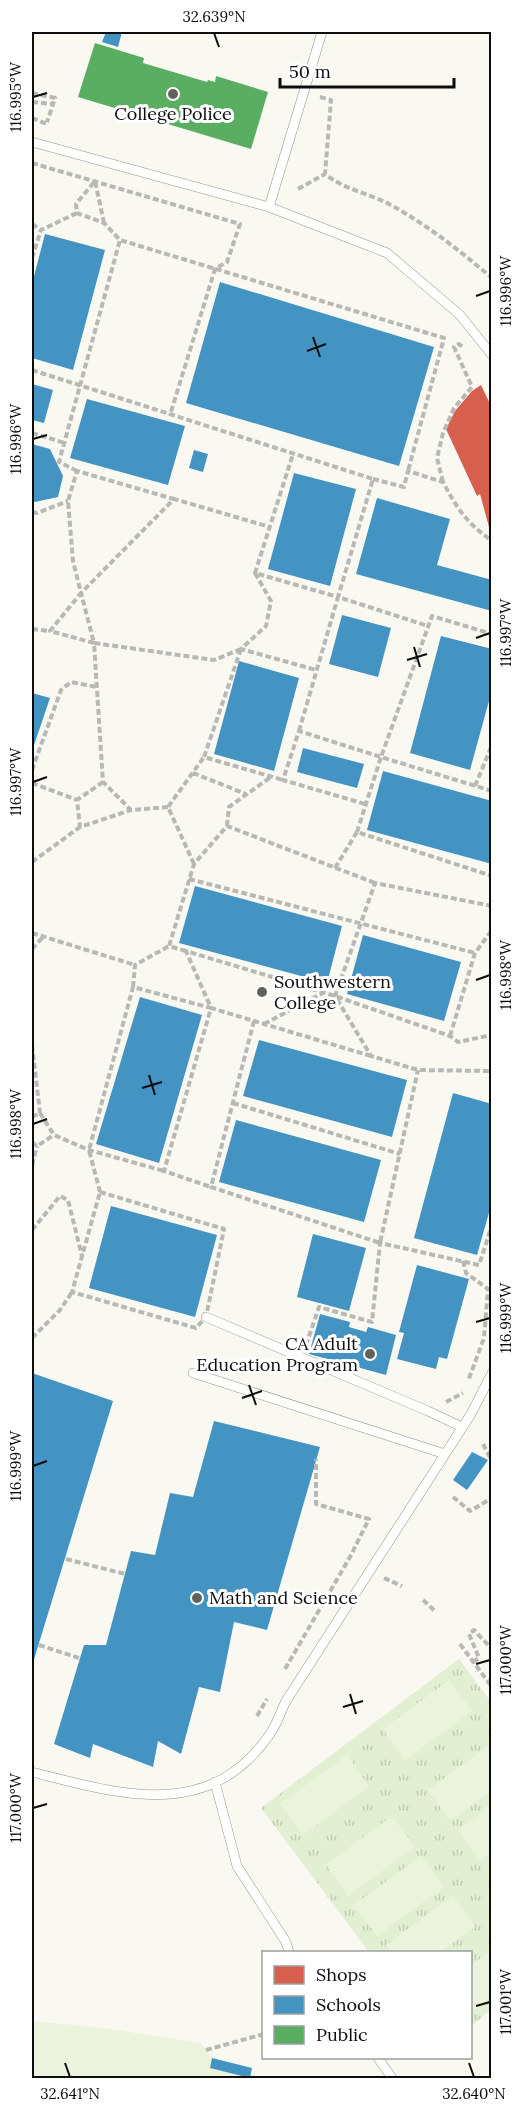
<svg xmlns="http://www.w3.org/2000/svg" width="523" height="2110" font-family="Lora,serif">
<defs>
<pattern id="park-tufts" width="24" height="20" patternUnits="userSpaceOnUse" patternTransform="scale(1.5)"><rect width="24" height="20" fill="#e2efd2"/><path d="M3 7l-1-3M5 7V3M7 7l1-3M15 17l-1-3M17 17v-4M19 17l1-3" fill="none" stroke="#c1ccb3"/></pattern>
</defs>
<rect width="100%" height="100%" fill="#faf9f1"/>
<path fill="url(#park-tufts)" d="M459,1659L491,1702V2010L471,2026L470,1952H369L261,1808Z"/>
<path fill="#ecf3dc" d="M449,1680L472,1711L405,1760L383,1729Z
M491,1744V1791L450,1821L428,1790Z
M347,1755L369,1786L303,1835L280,1804Z
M491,1805V1853L480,1861L458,1830Z
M392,1816L415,1847L348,1896L326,1865Z
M421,1856L444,1887L377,1936L354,1905Z
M453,1896L475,1927L441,1952H391L386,1945Z
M492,1950L491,1996L471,2012V1965Z
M32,2021L103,2028L200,2043L221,2066L260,2078H32Z"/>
<path fill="#d6604d" d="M481,385L492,408V526L489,527L480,494L477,496L446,429L455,411L472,391Z"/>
<path fill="#4393c3" d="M106,32H122L118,47L102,42Z
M45,234L105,250L73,370L32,358V284Z
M220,282L434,347L399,466L186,403Z
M32,384L53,390L44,423L32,420Z
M87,399L185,426L168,485L70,458Z
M32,444L50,449L63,476L58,497L35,502L32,501Z
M194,450L208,454L203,472L189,468Z
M294,473L356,489L330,586L268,569Z
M377,498L450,519L437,565L492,580V611L356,574Z
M342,615L391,628L378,677L329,664Z
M441,636L492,649V690L470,770L410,753Z
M239,661L299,678L274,771L214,754Z
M32,693L50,698L32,751Z
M303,748L364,764L357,788L297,772Z
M383,771L492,801V864L367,830Z
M195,886L342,926L327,983L179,943Z
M363,935L461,962L444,1021L347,994Z
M140,997L202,1015L159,1163L96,1144Z
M259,1040L407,1080L392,1137L243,1096Z
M453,1093L492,1104V1202L477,1255L414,1238Z
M236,1120L381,1160L364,1222L219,1182Z
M111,1206L217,1235L195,1317L89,1288Z
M313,1234L366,1248L349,1311L297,1297Z
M417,1265L469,1279L447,1359L439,1357L436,1369L397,1359L404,1333L399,1332Z
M320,1314L350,1322L349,1327L366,1332L368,1327L396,1335L386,1375L309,1354Z
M32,1373L113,1401L32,1666Z
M214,1421L320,1447L267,1630L234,1622L220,1692L199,1687L181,1754L158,1741L153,1767L93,1744L90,1758L54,1744L84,1645H106L131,1551L155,1555L170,1493L193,1497Z
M472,1452L488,1460L467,1490L453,1480Z
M212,2058L252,2068L250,2078L210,2068Z"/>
<path fill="#5aae61" d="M95,43L144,58L143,63L207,82L208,80L215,82L216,76L268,92L251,149L78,97Z"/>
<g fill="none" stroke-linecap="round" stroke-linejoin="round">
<defs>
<path id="service" d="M32,142L269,207L387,253L460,315L492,355
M269,207L322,32
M206,1317L428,1411L462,1427
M193,1373L445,1454
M32,1772C119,1794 209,1823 270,1734C277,1724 281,1711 286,1701L471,1414L492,1373
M215,1782L237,1866L286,1942L289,1952
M378,2058L392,2078"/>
</defs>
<use href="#service" stroke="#949390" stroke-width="10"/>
<path stroke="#b8b8b6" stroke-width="4" stroke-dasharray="6 3" stroke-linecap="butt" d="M32,93L55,98L53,104
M320,97L331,100L325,174C343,189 368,193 389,204C426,224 459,250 492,278
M32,102L53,104L47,122
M32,118L47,124
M32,163L240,224L227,262L215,269L170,415
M298,189L325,174
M104,223L95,181L76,204L77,213L104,223L120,240L444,338L408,471
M32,224L41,230
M32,258L41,230L77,213
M32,370L373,479L338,597L255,573L293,454
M32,433L65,443
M77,471L59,462L120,240
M373,479L404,487L408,471L443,482C458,510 466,522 492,541
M443,482L437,458L443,433L454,408L472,387L454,347L459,344L464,348
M32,512L37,513L68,501
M255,573L271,601L266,626L241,649L316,670
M32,629L50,631
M241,649L214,660L94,643L81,593L174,499L270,527
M241,649L204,757L283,780
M299,731L338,597L428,626
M32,770L61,690L71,682L97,687
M193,773L246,794
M103,782L77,800L80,827L131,810
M32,783L77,800
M475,786L492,745
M365,804L283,780L299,731L381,757L432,616L492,634
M168,807L131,810L103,782L94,643L50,631L81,593L73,561L68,501L77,471L174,499
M227,826L229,807L271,777
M357,832L381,757L492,791
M32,862L80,827
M194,864L168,807L204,757
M335,868L357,832L492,876
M189,879L475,953
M492,906L375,883L335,996L371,1056L418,1070L492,1071
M32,933L135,965
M32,949L43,937
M186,951L169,946L194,864L227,826L375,883
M133,987L135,965L169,946
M254,1021L211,1187L380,1243L418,1070
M264,1024L323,993
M450,1036L475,953L492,930
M32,1045L40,1113
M371,1056L211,1008L186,951L335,996L450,1036L458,1042L492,1035
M233,1103L400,1154
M32,1117L40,1113L54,1135L89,1150L164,1171
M32,1142L37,1146L54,1135
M32,1165L37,1146
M100,1192L89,1150L133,987L211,1008L164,1171L211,1187
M100,1192L224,1229L206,1317L196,1328L72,1292Z
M32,1230L60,1196L68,1200L82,1256
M463,1261L466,1273L488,1289L484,1338L468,1381
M32,1338L60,1310L72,1292
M306,1345L319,1307L372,1322L380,1243L479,1265L492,1225
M446,1402L463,1393
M483,1444L492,1461
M453,1497L470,1511L492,1498
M66,1559L125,1574
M384,1578L402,1586
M423,1600L436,1612
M460,1644L492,1687
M39,1645L79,1658
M473,1662L479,1658L469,1634L474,1630L492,1649
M285,1669L350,1557L369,1519L316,1504V1459
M257,1716L267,1699
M206,2050L264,2034"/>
<use href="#service" stroke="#fefefd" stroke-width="9"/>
</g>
<path fill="none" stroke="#0d0d0d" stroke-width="2" d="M214,33L219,47M33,97L47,93M476,296L490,291M313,337L320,357M307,351L326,344M33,439L47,435M476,638L490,633M414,647L420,667M407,660L427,654M33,782L47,777M476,980L490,975M149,1075L155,1095M142,1088L162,1082M33,1124L47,1119M476,1322L490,1318M249,1385L256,1405M242,1398L262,1391M33,1466L47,1461M476,1664L490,1660M350,1694L356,1714M343,1707L363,1701M33,1808L47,1804M476,2006L490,2002M65,2063L70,2077M469,2063L474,2077"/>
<g fill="#60605d" stroke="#fff" stroke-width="2">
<circle cx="173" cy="94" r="6"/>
<circle cx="262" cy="992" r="6"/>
<circle cx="370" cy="1354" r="6"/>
<circle cx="197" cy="1598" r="6"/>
</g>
<g text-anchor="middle" stroke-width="6" stroke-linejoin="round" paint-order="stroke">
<g font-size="18" fill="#0d0d0d" stroke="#fff" text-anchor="start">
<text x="173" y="120" text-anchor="middle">College Police</text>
<text x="274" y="988">Southwestern<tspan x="274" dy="21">College</tspan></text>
<text x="358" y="1350" text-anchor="end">CA Adult<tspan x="358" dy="21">Education Program</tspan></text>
<text x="209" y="1604">Math and Science</text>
</g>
</g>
<rect width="523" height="2110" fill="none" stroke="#ffffff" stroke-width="66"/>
<rect x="262" y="1951" width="210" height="108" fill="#ffffff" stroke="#9e9e9e" stroke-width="1.5"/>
<rect x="274" y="1966" width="30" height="18" fill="#d6604d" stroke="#9e9e9e" stroke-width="1.5"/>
<text x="316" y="1981" font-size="18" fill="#0d0d0d">Shops</text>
<rect x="274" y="1996" width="30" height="18" fill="#4393c3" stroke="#9e9e9e" stroke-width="1.5"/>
<text x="316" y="2011" font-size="18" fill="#0d0d0d">Schools</text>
<rect x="274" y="2026" width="30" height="18" fill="#5aae61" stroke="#9e9e9e" stroke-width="1.5"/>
<text x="316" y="2041" font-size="18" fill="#0d0d0d">Public</text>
<path d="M280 78v9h174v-9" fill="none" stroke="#0d0d0d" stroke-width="3"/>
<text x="289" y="78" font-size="18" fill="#0d0d0d" stroke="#ffffff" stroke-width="4.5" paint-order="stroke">50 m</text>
<rect x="33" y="33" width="457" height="2044" fill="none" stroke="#0d0d0d" stroke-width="2"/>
<g font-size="15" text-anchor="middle" fill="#0d0d0d">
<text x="214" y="22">32.639°N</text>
<text transform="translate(16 97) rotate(-90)" y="5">116.995°W</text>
<text transform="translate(506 291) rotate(-90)" y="5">116.996°W</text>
<text transform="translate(16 439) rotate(-90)" y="5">116.996°W</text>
<text transform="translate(506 633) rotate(-90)" y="5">116.997°W</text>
<text transform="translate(16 782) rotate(-90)" y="5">116.997°W</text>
<text transform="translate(506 975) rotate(-90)" y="5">116.998°W</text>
<text transform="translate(16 1124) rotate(-90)" y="5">116.998°W</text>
<text transform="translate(506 1318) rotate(-90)" y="5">116.999°W</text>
<text transform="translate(16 1466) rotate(-90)" y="5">116.999°W</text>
<text transform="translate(506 1660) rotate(-90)" y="5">117.000°W</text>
<text transform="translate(16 1808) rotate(-90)" y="5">117.000°W</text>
<text transform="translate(506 2002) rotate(-90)" y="5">117.001°W</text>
<text x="70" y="2099">32.641°N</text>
<text x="474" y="2099">32.640°N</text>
</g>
</svg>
